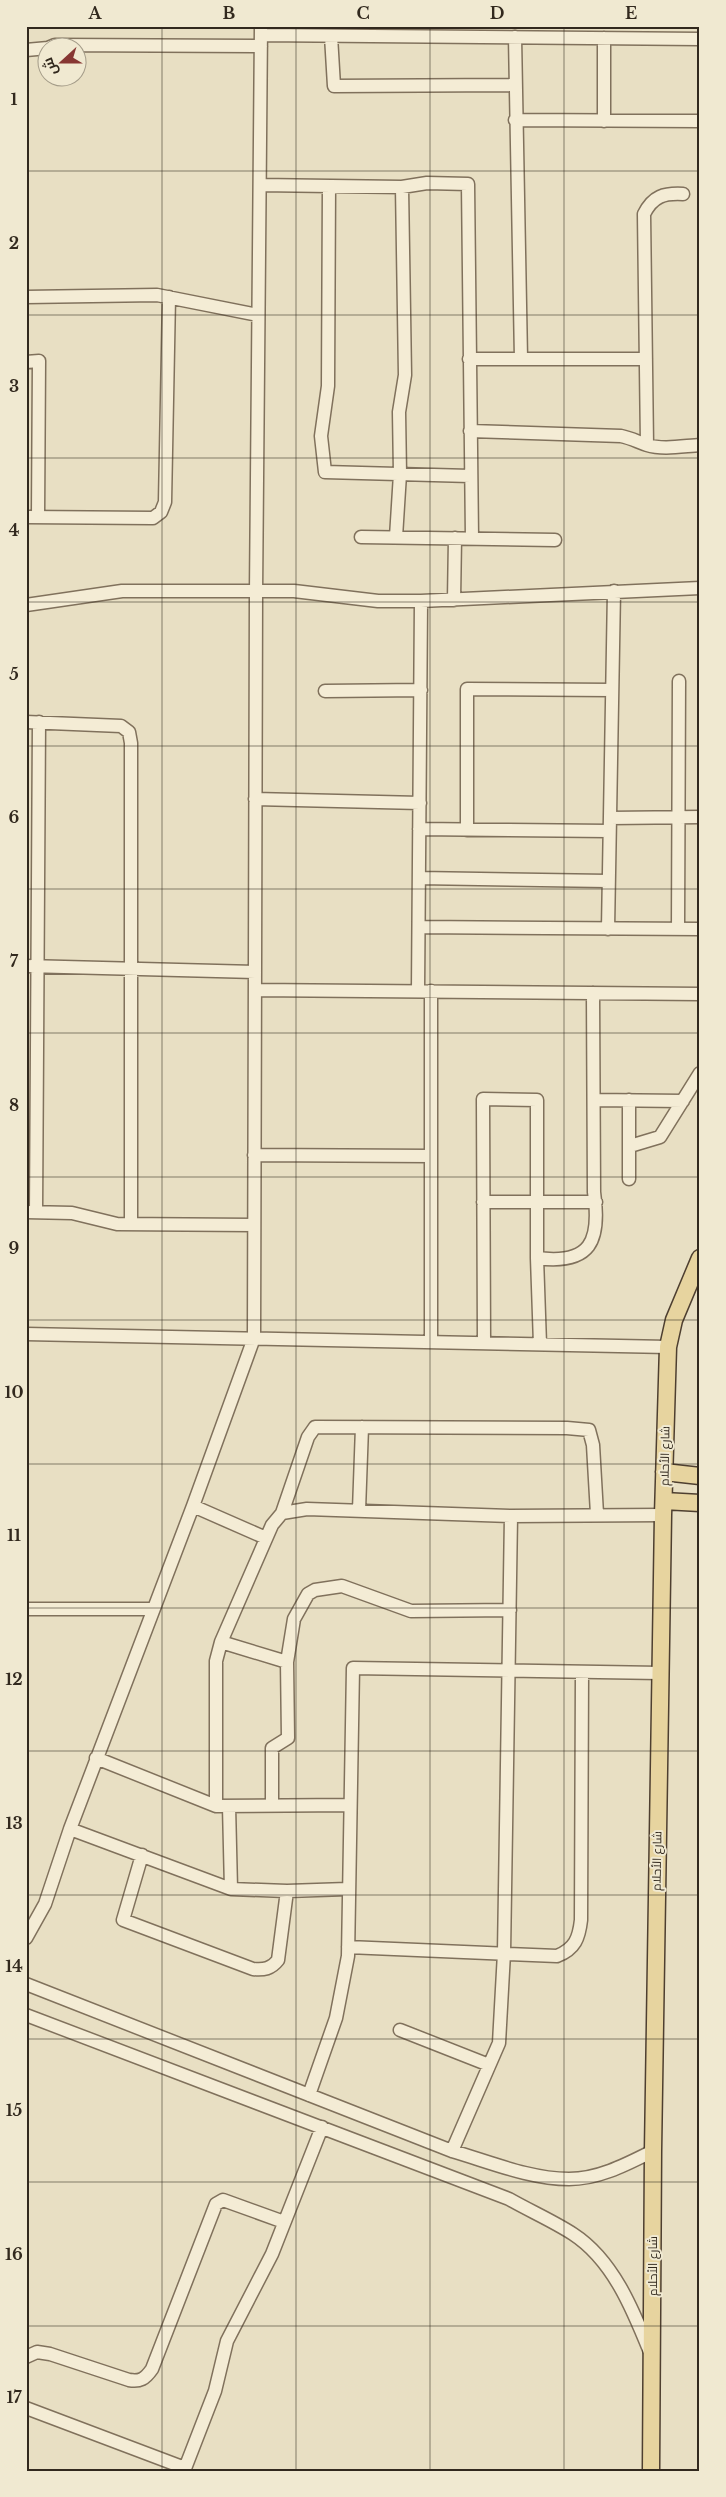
<svg xmlns="http://www.w3.org/2000/svg" width="726" height="2497" font-family="'Libre Baskerville',Cairo,serif">
<rect width="100%" height="100%" fill="#e8dfc3"/>
<g fill="none" stroke-linecap="round" stroke-linejoin="round">
<defs>
<path id="minor" d="M261,35L700,39
M331,36L334,86L515,85
M515,37L521,359
M604,38V121
M48,48L55,45L261,46
M26,50L48,48
M515,120L700,121
M260,185L402,187L427,183L468,184L472,538
M329,186L328,386L321,436L325,472L470,476
M26,297L157,295L258,315
M469,359H646
M26,362L39,361L38,517
M470,431L621,436C631,438 638,442 647,445C663,450 683,446 700,445
M647,445L644,214C653,196 664,193 683,194
M26,517L153,518L161,512L165,502L169,297
M361,537L555,540
M396,537L400,474L399,412L405,375L402,187
M454,600L455,538
M26,605L122,591H294L378,601H421L700,588
M325,691L421,690
M26,722L121,726L129,732L131,743V1224
M255,799L420,803
M610,818L700,817
M419,829L609,831
M467,830V689L612,690
M419,878L608,881
M419,927L700,929
M608,929L614,591
M678,929L679,681
M26,966L255,972
M255,990L700,994
M418,991L421,601
M594,1100L683,1101
M630,1146L660,1137L700,1073
M254,1155L431,1156
M629,1179V1100
M483,1202H596
M26,1212L72,1213L117,1224L254,1225
M36,1212L39,722
M537,1258C591,1265 601,1241 594,1192L593,993
M26,1334L668,1347
M431,1342V991
M484,1343L483,1099L537,1100V1258L540,1344
M193,1506L266,1538
M359,1510L362,1427
M282,1513L308,1437L315,1427L567,1428L589,1430L593,1445L597,1514
M26,1609H153
M221,1642L287,1662
M96,1758L216,1806L350,1805
M272,1805V1748L288,1738L287,1662L294,1619L308,1594L315,1590L342,1586L411,1611L510,1610
M216,1806V1661L221,1642L272,1525L282,1513L307,1509L511,1516L663,1515
M229,1806L231,1889
M70,1829L231,1889L287,1891L347,1889
M142,1855L123,1920L253,1969C264,1970 271,1969 278,1960L287,1891
M26,1938L45,1904L70,1829L193,1506L254,1338L256,593L261,26
M348,1947L557,1956C575,1949 579,1938 581,1920L582,1672
M26,1984L452,2151C490,2162 530,2179 569,2179C599,2179 627,2164 653,2151
M26,2015L509,2199C530,2211 553,2221 573,2234C613,2260 633,2310 650,2352
M400,2030L489,2065
M309,2095L336,2018L348,1956L353,1668L660,1673
M452,2151L499,2043L504,1953L511,1516
M26,2357L37,2352L50,2354L129,2380C140,2382 145,2379 152,2369L216,2204L223,2200L284,2222
M26,2408L185,2468
M184,2471L215,2391L227,2341L272,2254L322,2127"/>
<path id="major" d="M664,1472L700,1476
M664,1501L700,1503
M651,2471L653,2151L663,1515L668,1347L674,1320L700,1258"/>
</defs>
<use href="#minor" stroke="#80715c" stroke-width="15"/>
<use href="#major" stroke="#4e3f30" stroke-width="19"/>
<use href="#minor" stroke="#f4ecd5" stroke-width="12"/>
<use href="#major" stroke="#e7d49f" stroke-width="16"/>
</g>
<path fill="none" stroke="#32291e" stroke-width="1" stroke-opacity="0.55" d="M162,26V2471M296,26V2471M430,26V2471M564,26V2471M26,171H700M26,315H700M26,458H700M26,602H700M26,746H700M26,889H700M26,1033H700M26,1177H700M26,1320H700M26,1464H700M26,1608H700M26,1751H700M26,1895H700M26,2039H700M26,2182H700M26,2326H700"/>
<g text-anchor="middle" stroke-width="4" stroke-linejoin="round" paint-order="stroke">
<g font-size="12" fill="#32291e" stroke="#f0e9d1">
<text transform="translate(665 1456) rotate(-89)" y="4">شارع الأحلام</text>
<text transform="translate(657 1861) rotate(-89)" y="4">شارع الأحلام</text>
<text transform="translate(653 2266) rotate(-90)" y="4">شارع الأحلام</text>
</g>
</g>
<rect width="726" height="2497" fill="none" stroke="#f0e9d1" stroke-width="55"/>
<g transform="translate(62 62) rotate(249)"><circle r="24" fill="#f0e9d1" stroke="#a49c89"/>
<path d="M0-4L9 19L0 12L-9 19Z" fill="#873733"/>
<text y="-8" font-size="14" font-weight="bold" text-anchor="middle" fill="#32291e">ش</text>
</g>
<rect x="28" y="28" width="670" height="2442" fill="none" stroke="#32291e" stroke-width="2"/>
<g font-size="16" text-anchor="middle" font-weight="bold" fill="#32291e">
<text x="95" y="19">A</text>
<text x="229" y="19">B</text>
<text x="363" y="19">C</text>
<text x="497" y="19">D</text>
<text x="631" y="19">E</text>
<text x="14" y="105">1</text>
<text x="14" y="249">2</text>
<text x="14" y="392">3</text>
<text x="14" y="536">4</text>
<text x="14" y="680">5</text>
<text x="14" y="823">6</text>
<text x="14" y="967">7</text>
<text x="14" y="1111">8</text>
<text x="14" y="1254">9</text>
<text x="14" y="1398">10</text>
<text x="14" y="1541">11</text>
<text x="14" y="1685">12</text>
<text x="14" y="1829">13</text>
<text x="14" y="1972">14</text>
<text x="14" y="2116">15</text>
<text x="14" y="2260">16</text>
<text x="14" y="2403">17</text>
</g>
</svg>
